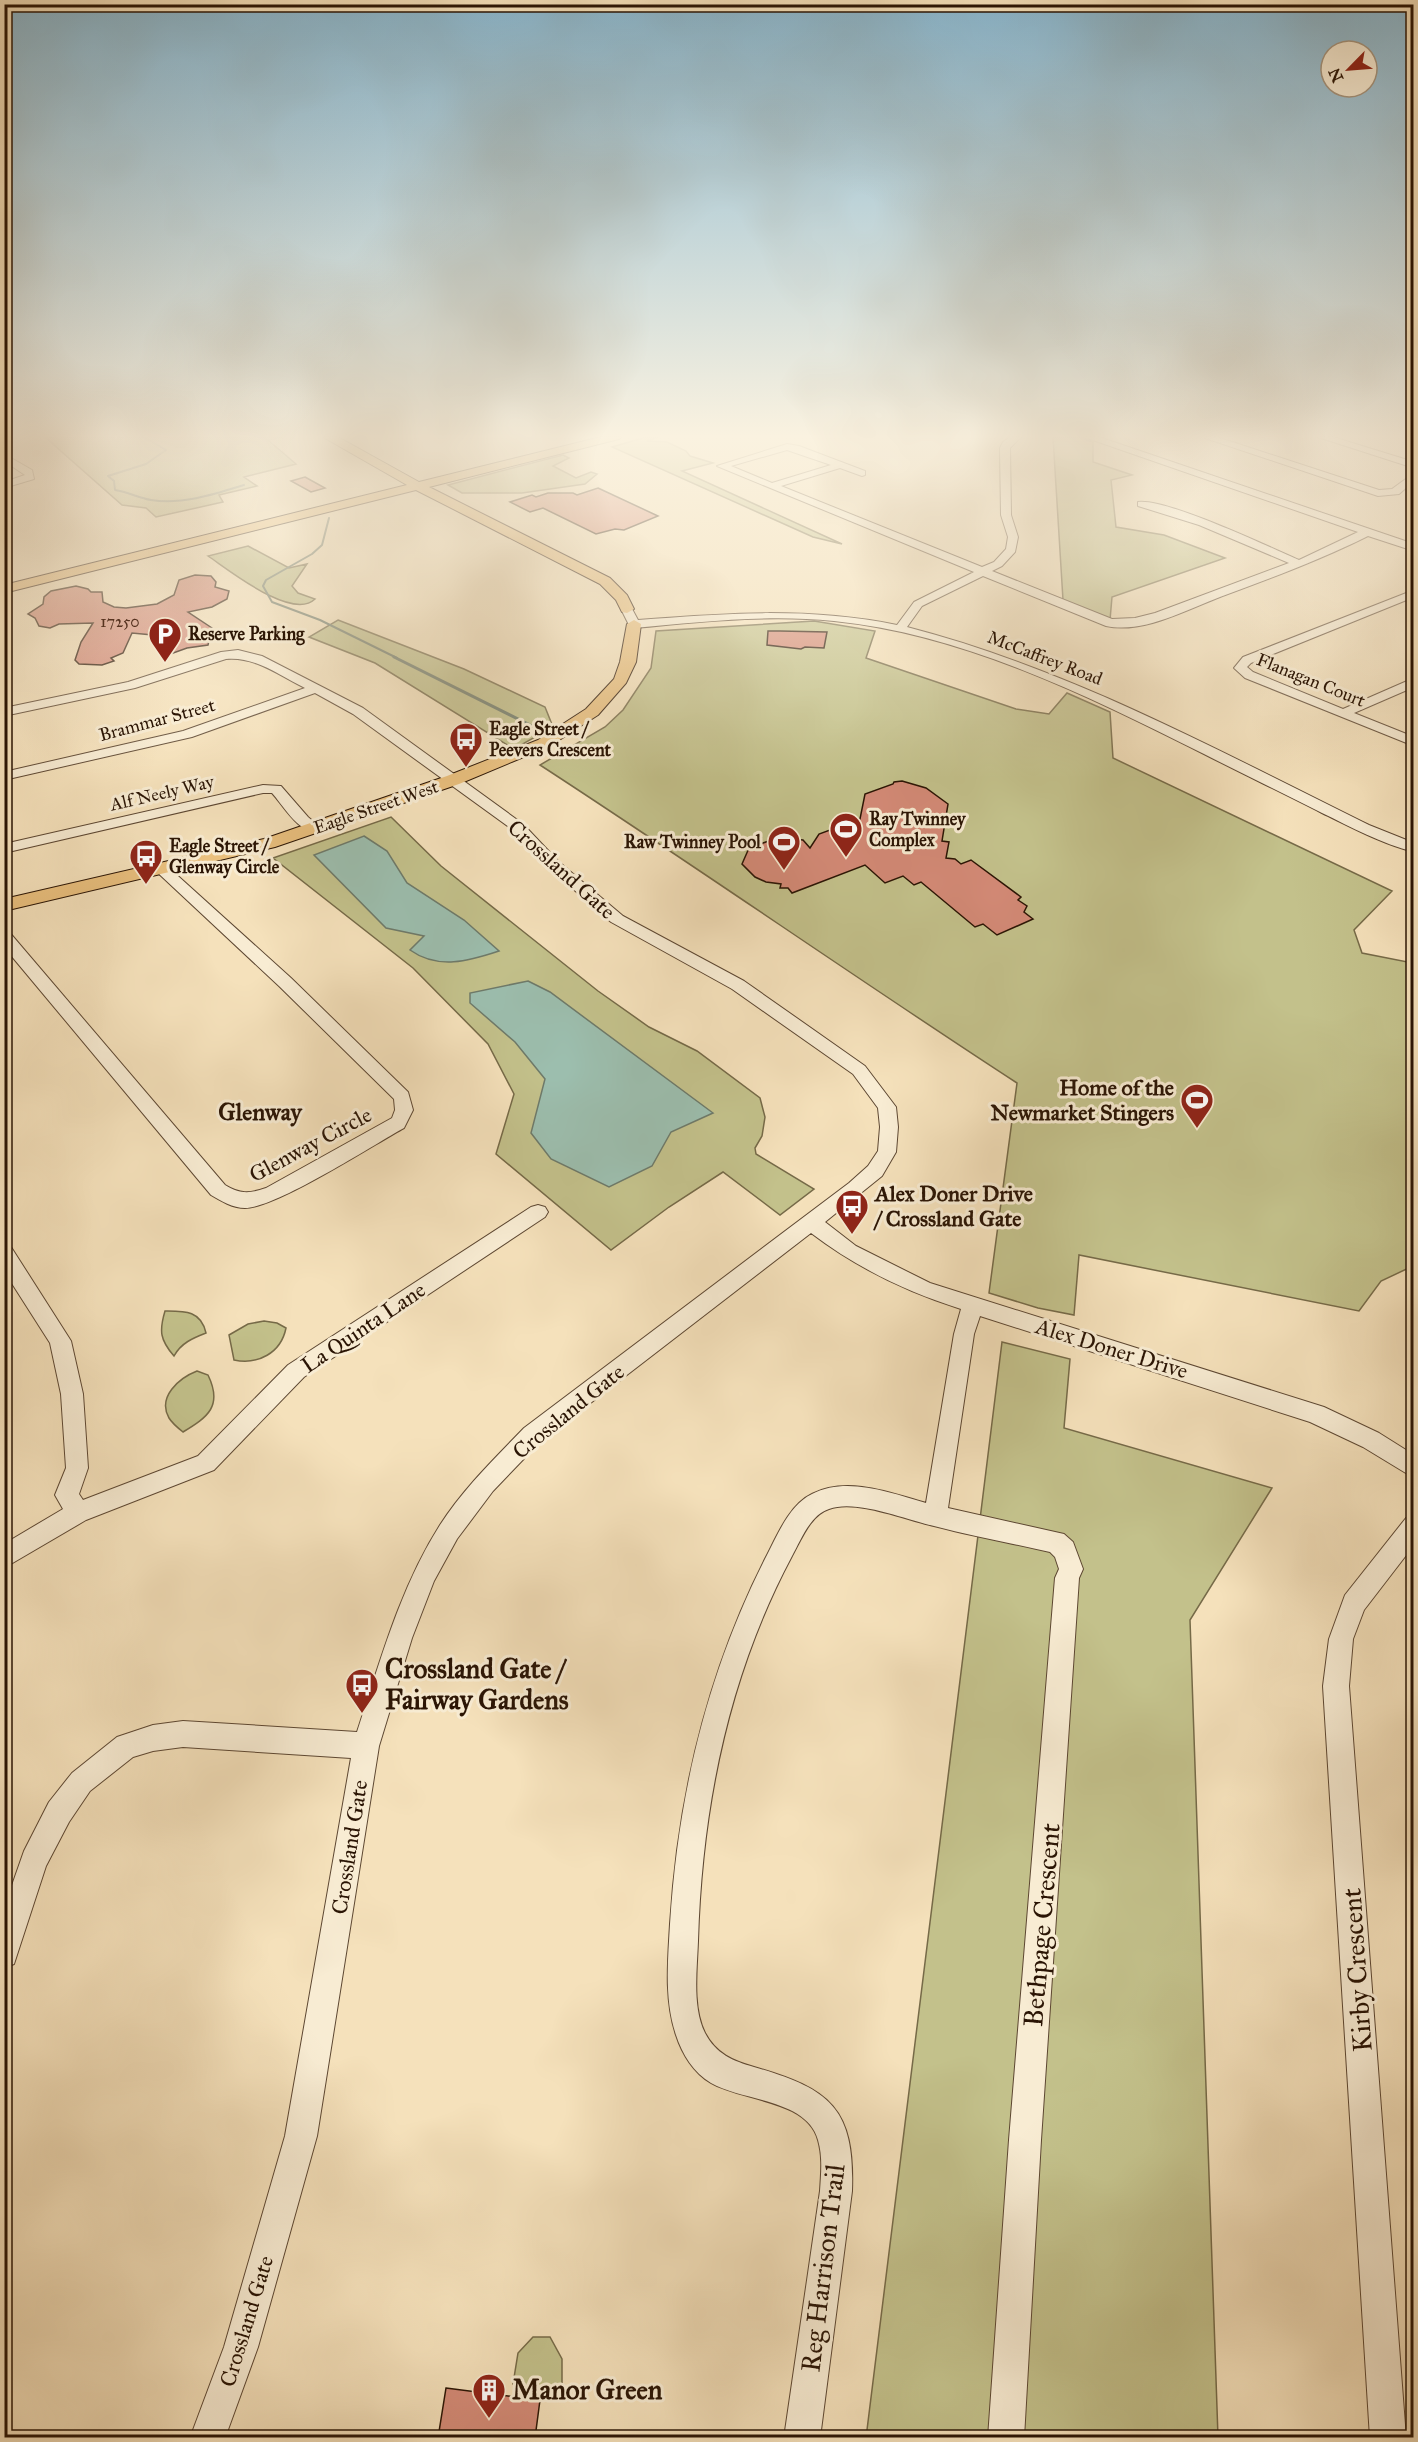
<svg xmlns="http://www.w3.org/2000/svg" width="1418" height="2442" font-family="'IM FELL Great Primer',serif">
<rect width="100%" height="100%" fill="#f5e1bb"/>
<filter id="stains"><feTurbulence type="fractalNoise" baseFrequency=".00333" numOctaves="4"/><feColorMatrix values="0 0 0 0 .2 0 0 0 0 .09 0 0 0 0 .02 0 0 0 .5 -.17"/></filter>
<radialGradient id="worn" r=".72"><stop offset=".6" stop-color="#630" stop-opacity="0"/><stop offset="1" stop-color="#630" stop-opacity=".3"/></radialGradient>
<path fill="#c3c18b" stroke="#766a48" stroke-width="1.5" d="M45,437H282L268,440L296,464L244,477L257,486L219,495L223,502L156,517L146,508L122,505Z
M646,437H658L647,441L667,442L686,451L690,456L713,463L682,471L842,544L813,537L612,447Z
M1053,437H1079L1093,442V462L1132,475L1111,480L1116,527L1164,535L1225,558L1112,597L1110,620L1063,600Z
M563,455L569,458L553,466L576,478L591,472L597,474L585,484L522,493H462L448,485Z
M248,546L289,568L307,564L292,586L298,593L315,599C292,621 229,570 208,556Z
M338,620L464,669L545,707L553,727L514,749L375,663L309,637Z
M814,621L875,631L866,658L1016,709L1049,714L1067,693L1110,712L1113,758L1392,891L1354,930L1362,953L1413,963V1266L1381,1281L1359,1311L1079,1255L1074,1315L1038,1308L989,1293L1017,1083C857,979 700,869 540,765L605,727L623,710L651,668L656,631Z
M391,817L441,866L598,991L649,1027L697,1051L760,1098L765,1117L762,1136L755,1148L756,1154L814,1189L780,1215L723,1172L669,1207L611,1250L496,1154L514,1094L488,1044L413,968L273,858Z
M165,1311C184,1311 201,1310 206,1333C193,1338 181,1343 174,1356C160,1340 159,1331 165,1311Z
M264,1321L277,1323L286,1328C281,1353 258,1365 234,1360L229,1335L248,1324Z
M1002,1342L1070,1359L1064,1428L1272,1488L1190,1620L1218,2437L866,2438Z
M197,1371L208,1375C223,1406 208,1417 183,1432C178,1428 172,1423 169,1418C157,1397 179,1378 197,1371Z
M533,2337H550L562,2359V2383L550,2391L513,2384L518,2353Z"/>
<path fill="#9cbeae" stroke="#6e7a6a" stroke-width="1.5" d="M364,836L387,851L407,883L464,920L499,951C469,961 438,970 410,950L424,936L386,928L314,855Z
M528,981L550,992L713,1113L671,1132L652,1166L609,1187L551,1159L531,1133L545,1079L515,1042L470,1003V993Z"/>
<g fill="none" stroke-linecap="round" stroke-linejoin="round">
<path stroke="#6e7a6a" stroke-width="2" d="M144,437L166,450L146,464L108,476L114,481L115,490C128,492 139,498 151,500C182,505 215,494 244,485
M329,518L322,545L312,554L266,580L263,586L272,602L320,620L397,658"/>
<path stroke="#6e7a6a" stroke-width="3" d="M394,657L538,729"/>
</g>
<path fill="#d48a77" stroke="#2a1404" stroke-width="1.5" d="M305,477L325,488L311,492L291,481Z
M598,488L658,516L624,530L615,529L596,534L543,508L530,512L510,502L532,495L536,497L548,493H573L577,495Z
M195,575L211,576L216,582L215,587L229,591L227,599L212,607L188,612L212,628L208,645L187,648L165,656L158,652L163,636L132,633L123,653L111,658L114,661L102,665L79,664L75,660L81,642L93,623L59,624L50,628L39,626L35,618L28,614L43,604L44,597L51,591L76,586L88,589L91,592H102L103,602L114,607L126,608L157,604L174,595L179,580Z
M768,631H780L827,632L824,648L805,647L801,649L767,645Z
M902,781L926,788L948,804L942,841L949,842L946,858L955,859L961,864L971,860L1021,897L1018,900L1027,906L1024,912L1033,919L997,935L983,924L975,927L921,882L914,885L903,876L885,883L865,865L792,893L788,888H780L781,884L766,882L755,877L742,864L749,848L777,838L803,840L810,848L819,834L860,819L865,794L893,784L894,782Z
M446,2388L540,2400L535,2438H438Z"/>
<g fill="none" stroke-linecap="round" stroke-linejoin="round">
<defs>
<path id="minor" d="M1010,437H1021L1010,448L1011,515L1018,537L1015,552L1002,566L992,571L1112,619L1135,618L1155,613L1289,563L1199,525L1138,506V502C1166,498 1269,547 1299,560L1358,532L1084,437H1099L1414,544V551L1368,536C1320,560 1271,578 1220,597C1186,610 1143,634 1106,626L983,576L922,606L907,627C1070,669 1219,751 1369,825L1414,843V852C1382,844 1351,827 1322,813C1283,793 1243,774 1204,754C1088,696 964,634 834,621C767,614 700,622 634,628L630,627L621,609L627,606L631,607L638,620C727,613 808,607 897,625L914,602L974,572L717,466L787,444L799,446L865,471V475L862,476L840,468L781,486L982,567L994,562L1006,549L1008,537L1001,515L1000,448L1003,442ZM787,450L831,465L772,483L731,466Z
M1202,437H1217L1379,490L1392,489L1414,473V481L1399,494L1378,496Z
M1318,437H1333L1414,462V468Z
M4,454L32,470L34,479L4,488V482L25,475L4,461Z
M1414,590V597L1251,663L1247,667L1253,672L1343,709L1414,678V687L1354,713L1414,737V746L1245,678L1234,668L1243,657Z
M238,650L262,656L363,708L523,824L559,862L623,916L744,981L865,1066L896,1107L898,1127L896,1152L882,1176L825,1222L856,1246L930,1283L1324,1407L1379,1433L1414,1455V1478L1363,1447L1310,1422L980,1316L974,1334L948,1508L1064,1534L1073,1542L1083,1569L1079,1578L1041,2140L1024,2438H988L1009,2140L1055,1578L1059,1569L1055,1557L1050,1552C1011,1543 972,1536 934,1526C906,1520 857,1499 829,1509C810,1515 801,1540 792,1556C728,1676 702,1807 698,1941C697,1970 692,2007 705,2033C716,2054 733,2061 754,2067C830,2089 855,2108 852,2191L820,2438H784L820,2191C821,2174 823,2157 818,2140C807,2099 741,2101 711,2083C694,2073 682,2054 676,2035C664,2000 668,1960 670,1924C678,1795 707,1673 766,1557C777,1536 789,1505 812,1494C847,1476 891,1493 926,1503L954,1334L961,1309C907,1292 857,1268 811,1233L540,1442L493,1491L457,1539L434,1581L412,1638L379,1746L317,2136L258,2347L225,2438H190L224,2347L285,2136L351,1758L183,1747L153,1751L133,1757L90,1791L69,1822L46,1866L14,1964L4,1968V1908L24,1851L49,1802L72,1773L117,1737L153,1725L183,1721L357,1732C380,1662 400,1588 440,1525C463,1489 495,1458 524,1428L849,1183L868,1166L878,1151L880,1127L878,1108L853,1074L732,989L611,922L549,868L513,830L353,714L315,693L192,737L4,780V772L183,731L305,688C280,676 255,656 226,659L135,688L4,716V708L128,682L221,652Z
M263,785L281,786L308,817L321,828L319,831C300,836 283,805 272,793H263L4,853V844Z
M163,866L168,867L291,978L408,1092L413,1110L404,1128C373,1145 276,1208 245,1208C233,1208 221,1201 211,1195L4,947V931L10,933L225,1185C240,1194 249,1194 266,1188L392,1118L395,1110L394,1099L279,986L158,873L156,870Z
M538,1205L545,1207L548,1212L545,1217L304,1377L214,1470L86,1520L4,1568V1544L63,1509L55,1495L66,1468L61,1394L50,1343L4,1271V1245L11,1247L71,1341L83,1394L88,1468L79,1494L83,1500L198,1456L288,1365L531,1207Z
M1414,1515V1545L1364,1610L1353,1639L1349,1686L1406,2438H1370L1323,1686L1329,1639L1345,1595L1406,1518Z"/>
<path id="major" d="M323,437H338L419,482L601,437H621L619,439L429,487L610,578L627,595L634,609L627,613L622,612L616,600L600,584L416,490L4,593V585L407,485Z
M634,620L641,624L636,662L626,683L598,715L550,746L459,784L275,847L4,911V899L264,839L447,776L538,740L586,709L614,679L620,662L627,624Z"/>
</defs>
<use href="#minor" stroke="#5d4732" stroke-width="2"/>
<use href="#major" stroke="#2a1404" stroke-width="2"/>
<use href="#minor" fill="#f8ecd3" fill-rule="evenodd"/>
<use href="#major" fill="#eac07e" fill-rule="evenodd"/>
</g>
<linearGradient id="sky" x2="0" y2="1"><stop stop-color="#89b8d1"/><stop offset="0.56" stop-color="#faf2e0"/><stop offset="1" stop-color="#faf2e0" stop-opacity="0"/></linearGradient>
<rect width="1418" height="779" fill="url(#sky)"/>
<defs>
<symbol id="parking-pin" viewBox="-11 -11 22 30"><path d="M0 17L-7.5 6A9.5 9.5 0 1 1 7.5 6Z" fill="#8f2418" stroke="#f8ecd3"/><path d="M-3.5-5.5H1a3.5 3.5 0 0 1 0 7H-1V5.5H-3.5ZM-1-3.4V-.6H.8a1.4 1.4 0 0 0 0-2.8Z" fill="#fff"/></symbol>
<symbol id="bus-pin" viewBox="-11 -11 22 30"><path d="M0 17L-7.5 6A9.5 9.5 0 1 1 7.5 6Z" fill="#8f2418" stroke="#f8ecd3"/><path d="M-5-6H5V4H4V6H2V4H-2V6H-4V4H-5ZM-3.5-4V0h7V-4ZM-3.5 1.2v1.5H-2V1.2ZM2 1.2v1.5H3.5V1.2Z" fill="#fff"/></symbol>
<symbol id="stadium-pin" viewBox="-11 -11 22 30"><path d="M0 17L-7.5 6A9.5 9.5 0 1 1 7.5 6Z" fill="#8f2418" stroke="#f8ecd3"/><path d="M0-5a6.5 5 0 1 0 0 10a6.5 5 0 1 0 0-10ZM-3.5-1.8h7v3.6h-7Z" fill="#fff"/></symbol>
<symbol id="building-pin" viewBox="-11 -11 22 30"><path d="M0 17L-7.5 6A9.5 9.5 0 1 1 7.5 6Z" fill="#8f2418" stroke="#f8ecd3"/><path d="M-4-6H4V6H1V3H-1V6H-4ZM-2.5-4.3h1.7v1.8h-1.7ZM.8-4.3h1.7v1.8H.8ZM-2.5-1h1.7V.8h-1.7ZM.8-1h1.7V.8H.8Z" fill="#fff"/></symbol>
</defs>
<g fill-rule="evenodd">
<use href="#parking-pin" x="146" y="615" width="38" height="52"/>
<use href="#bus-pin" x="447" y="720" width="38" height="52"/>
<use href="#stadium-pin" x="827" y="810" width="38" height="52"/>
<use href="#stadium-pin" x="765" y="823" width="38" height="52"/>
<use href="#bus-pin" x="127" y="837" width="38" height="52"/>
<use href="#stadium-pin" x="1178" y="1081" width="38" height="52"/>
<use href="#bus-pin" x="833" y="1187" width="38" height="52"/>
<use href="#bus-pin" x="343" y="1666" width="38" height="52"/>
<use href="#building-pin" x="470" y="2371" width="38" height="52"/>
</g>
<g text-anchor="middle" stroke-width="6" stroke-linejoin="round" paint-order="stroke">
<g font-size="16" fill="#543221">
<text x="120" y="627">17250</text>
</g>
<g font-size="18" font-weight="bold" fill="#2a1404" stroke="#f8ecd3" text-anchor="start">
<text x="188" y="640">Reserve Parking</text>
<text x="489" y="735">Eagle Street /<tspan x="489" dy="21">Peevers Crescent</tspan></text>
<text x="869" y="825">Ray Twinney<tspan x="869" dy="21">Complex</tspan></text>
<text x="761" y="848" text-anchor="end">Raw Twinney Pool</text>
<text x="169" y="852">Eagle Street /<tspan x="169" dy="21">Glenway Circle</tspan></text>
</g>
<g font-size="18" fill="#2a1404" stroke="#f8ecd3">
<text transform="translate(1045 658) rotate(21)" y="6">McCaffrey Road</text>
<text transform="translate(1311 680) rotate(22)" y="6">Flanagan Court</text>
<text transform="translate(157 720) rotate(-15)" y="6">Brammar Street</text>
<text transform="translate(162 793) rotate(-13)" y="6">Alf Neely Way</text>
<text transform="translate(376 807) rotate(-19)" y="6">Eagle Street West</text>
</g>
<g font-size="22" fill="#2a1404" stroke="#f8ecd3">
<text transform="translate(562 869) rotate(42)" y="8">Crossland Gate</text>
<text transform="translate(310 1144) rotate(-28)" y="8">Glenway Circle</text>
<text transform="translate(363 1327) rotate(-34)" y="8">La Quinta Lane</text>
<text transform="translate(1112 1348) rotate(17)" y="8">Alex Doner Drive</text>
<text transform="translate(568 1411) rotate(-39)" y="8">Crossland Gate</text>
<text transform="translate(349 1847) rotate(-81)" y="8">Crossland Gate</text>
<text transform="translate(246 2321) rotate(-73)" y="8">Crossland Gate</text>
</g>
<g font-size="22" font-weight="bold" fill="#2a1404" stroke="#f8ecd3" text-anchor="end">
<text x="1174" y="1095">Home of the<tspan x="1174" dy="25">Newmarket Stingers</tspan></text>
<text x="875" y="1201" text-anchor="start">Alex Doner Drive<tspan x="875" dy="25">/ Crossland Gate</tspan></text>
</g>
<g font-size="24" font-weight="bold" fill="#2a1404" stroke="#f8ecd3">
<text x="260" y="1120">Glenway</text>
</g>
<g font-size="27" font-weight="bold" fill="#2a1404" stroke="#f8ecd3" text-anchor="start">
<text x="385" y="1678">Crossland Gate /<tspan x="385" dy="31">Fairway Gardens</tspan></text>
<text x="512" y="2399">Manor Green</text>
</g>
<g font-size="27" fill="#2a1404" stroke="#f8ecd3">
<text transform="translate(1042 1925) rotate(-85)" y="9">Bethpage Crescent</text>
<text transform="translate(1357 1970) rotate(-94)" y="9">Kirby Crescent</text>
<text transform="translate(823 2268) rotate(-83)" y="9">Reg Harrison Trail</text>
</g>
</g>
<rect width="1418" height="2442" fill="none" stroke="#f5e1bb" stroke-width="24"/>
<rect x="6" y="6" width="1406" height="2430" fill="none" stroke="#2a1404" stroke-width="3"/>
<rect x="12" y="12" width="1394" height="2418" fill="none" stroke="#2a1404" stroke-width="1.5"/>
<g transform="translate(1349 69) rotate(245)"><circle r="28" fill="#f8ecd3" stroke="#a69680" stroke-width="1.5"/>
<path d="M0-4.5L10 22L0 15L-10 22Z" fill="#8f2418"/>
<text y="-9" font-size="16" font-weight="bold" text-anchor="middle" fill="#2a1404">N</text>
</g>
<rect width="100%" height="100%" filter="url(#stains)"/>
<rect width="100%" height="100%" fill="url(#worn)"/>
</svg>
